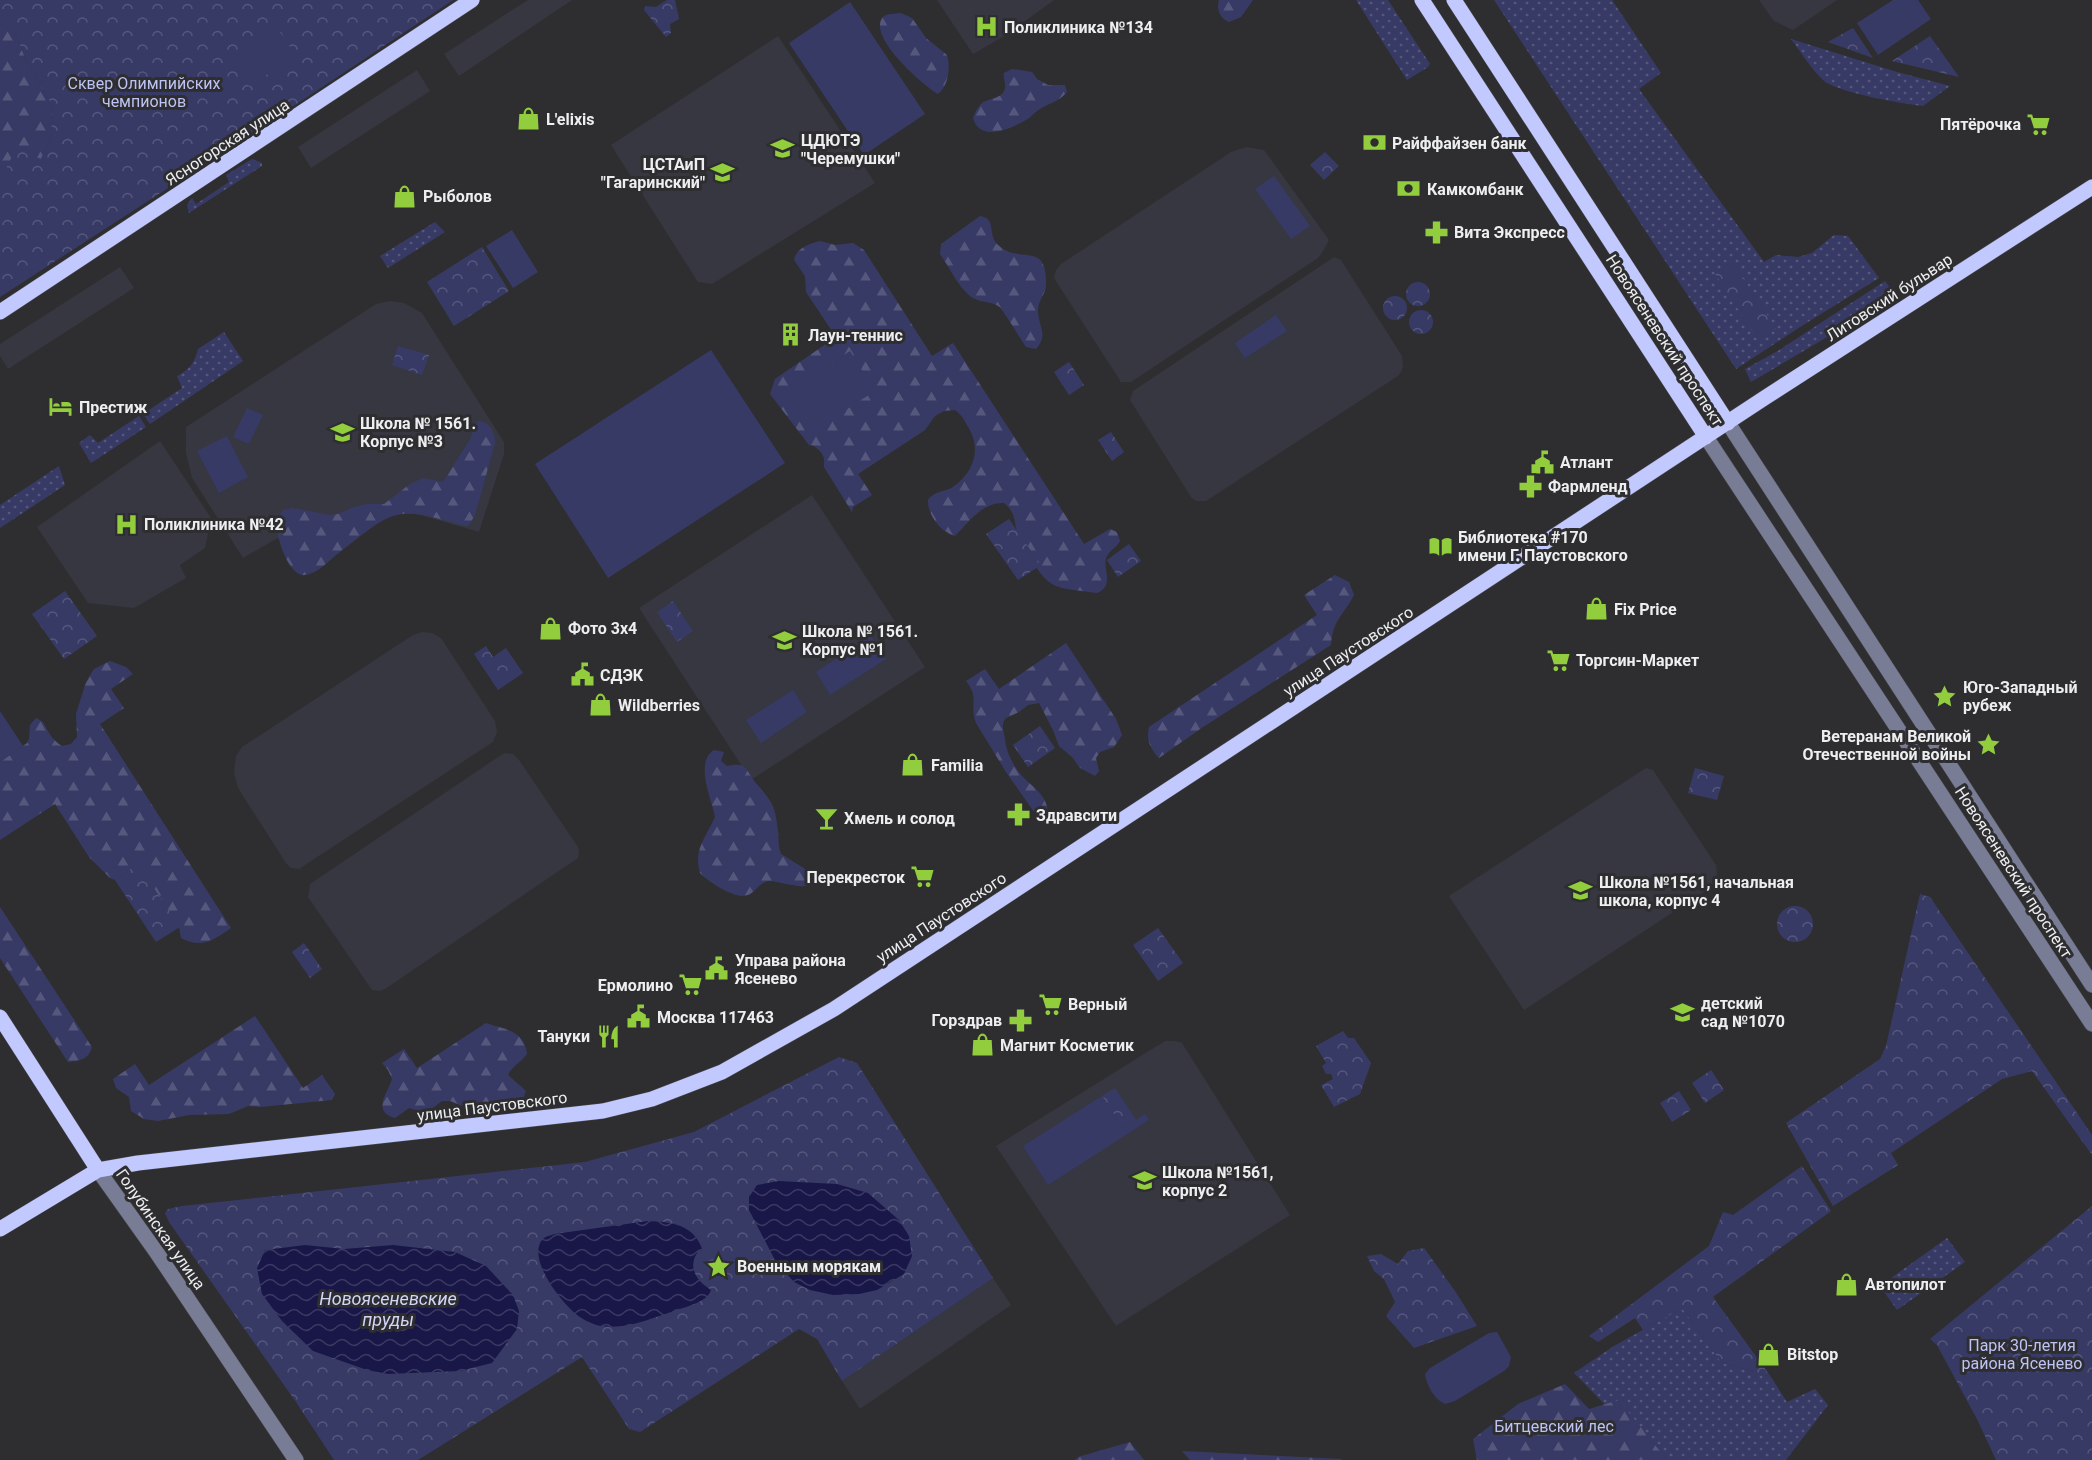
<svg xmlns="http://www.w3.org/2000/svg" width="2092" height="1460" font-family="Roboto,sans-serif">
<defs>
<pattern id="grass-dots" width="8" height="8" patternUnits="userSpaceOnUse" patternTransform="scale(1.5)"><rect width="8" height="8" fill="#383a66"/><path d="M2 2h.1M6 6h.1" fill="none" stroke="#55577c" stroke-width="1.8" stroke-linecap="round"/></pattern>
<pattern id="forest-firs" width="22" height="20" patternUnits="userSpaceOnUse" patternTransform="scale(1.5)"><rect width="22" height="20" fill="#383a66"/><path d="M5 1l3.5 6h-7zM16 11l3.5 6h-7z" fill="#55577c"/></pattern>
<pattern id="park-crowns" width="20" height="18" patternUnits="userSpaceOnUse" patternTransform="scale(1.5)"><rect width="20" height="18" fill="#383a66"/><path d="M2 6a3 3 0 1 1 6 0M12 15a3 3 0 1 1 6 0" fill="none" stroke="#55577c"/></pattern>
<pattern id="water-waves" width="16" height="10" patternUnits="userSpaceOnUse" patternTransform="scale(1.5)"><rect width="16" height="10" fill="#191747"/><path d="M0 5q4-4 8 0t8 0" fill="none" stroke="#3b3962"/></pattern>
</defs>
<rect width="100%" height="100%" fill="#2e2e31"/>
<path fill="#363740" d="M528,0H572L459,76L444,54Z
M937,0H1054L1006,35L973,54Z
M1759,0H1837L1793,30L1774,21Z
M778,36L875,183L712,284L698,282L611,145Z
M417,70L430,91L311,168L298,147Z
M1246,147L1264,150L1329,240L1322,253L1318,258L1131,382H1121L1054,278L1056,270L1061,264L1231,152Z
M1334,257L1341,260L1402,356L1403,367L1401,372L1398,376L1206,501H1196L1191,497L1130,400L1133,391Z
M120,267L134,288L8,369L0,356V344Z
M390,301L404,303L422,313L504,442V454L479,532L407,511L276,539L243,558L192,478L186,453V427L376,304Z
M160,441L211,518L205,548L180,565L186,578L134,608L88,603L37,527Z
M812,495L925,667L751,780L639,608Z
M422,632L432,633L441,638L495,721L497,732L493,742L305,865L300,869L291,868L286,863L238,788L234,772L236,756L242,747L413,635Z
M504,753L513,754L519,760L578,847L579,852L578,858L385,989L380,991L372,990L308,897L310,884Z
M1646,768L1653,770L1716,865L1717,873L1716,881L1713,886L1524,1010L1449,896Z
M1165,1041H1175L1182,1043L1290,1215L1116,1326L996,1146Z
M993,1278L1011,1305L860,1409L842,1381Z"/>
<path fill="url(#grass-dots)" d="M1356,0H1388L1430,64L1428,67L1407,80Z
M1494,0H1612L1661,73L1639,89L1764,262L1776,255L1798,257L1812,253L1834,235L1848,236L1879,278L1800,327L1736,369Z
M1791,39L1897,72L1950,86L1923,106C1904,104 1835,92 1823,80C1811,69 1801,52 1791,39Z
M252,159L262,163V166L189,213L187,205L192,198L196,204L229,182L226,175Z
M435,222L445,232L388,268L380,256Z
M1885,281L1894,293L1890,300L1751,382L1745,369L1776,352Z
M224,332L243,361L150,424L143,414L182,388L177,376C190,369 194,364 198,349Z
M139,416L146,427L91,463L79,443L90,435L98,443Z
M59,466L65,485L0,528V505Z
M1947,1238L1965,1262L1897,1310L1880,1286Z
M1682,1308L1721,1362L1771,1377L1787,1402L1815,1389L1828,1405L1786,1460H1659L1574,1373L1614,1346Z"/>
<path fill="url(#forest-firs)" d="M1219,0H1253L1241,17L1229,22C1220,18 1216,9 1219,0Z
M901,13L912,18L926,38L947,55C951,67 948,87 938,94C924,86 866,36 883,17C888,13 895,14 901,13Z
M0,23L16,35L26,60L49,100L53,112L50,141L41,159L0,181Z
M1012,69L1032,72L1037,79L1048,85H1065L1067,92C1058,103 1050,102 1040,109C1036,111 1033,115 1029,118C1015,127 980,144 973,118C975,113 977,108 981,104C987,98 1004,99 1005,88C1006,82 1003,79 1004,73Z
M980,216C997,219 987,233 997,244C1018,266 1047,239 1046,284C1046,294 1038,300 1038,310C1038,326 1049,335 1036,349L1026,347L1001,308C993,301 982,303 973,298C959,289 950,268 940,254L941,244Z
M820,241L835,245L853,243L864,250L932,356L953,343L1084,544L1110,529L1117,532L1120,541C1117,547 1110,550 1107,556C1101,568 1116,585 1097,593C1056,587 1049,592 1028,553C1024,547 1019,539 1017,532C1014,519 1015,512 1004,503C982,502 968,523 955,536C940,531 928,516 928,500C934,491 944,492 953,487C975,471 982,448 967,425C964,419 961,414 955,410L944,411L935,416L925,430L858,474L872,495L853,507L852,512L824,467V458L821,452L814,446L809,445L770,394L775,379L836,337L806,292L805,276L794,260C796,248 809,244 820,241Z
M478,421C490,422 495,432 495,443L475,515L469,525L465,526C442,521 416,509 393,516C375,522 355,541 340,552C329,560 319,573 305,575C289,578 275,535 277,522C278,517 280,514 283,510L292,508L330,515L338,514L354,507L368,504H384L410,484L423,478L443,482L471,438L473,429Z
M1335,575L1349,582L1354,595C1343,616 1333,619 1331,645L1203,727L1159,758C1150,748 1146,740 1149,727L1317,615L1304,595Z
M1066,643L1116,719L1122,735L1114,747L1100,752L1096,758L1099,771L1095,776L1080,768L1072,757L1059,746L1053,730L1039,703L1028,705L1019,712L1006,718C1000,725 1004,731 1005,740C1007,754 1013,766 1023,777C1036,790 1050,798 1048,819L1045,821L1037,816L1006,772L976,723C969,705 980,698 966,681L985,669L999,689Z
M110,661L126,667L133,674L111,689L124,708L100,724L231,928C214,940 201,949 181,938L179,927L137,865L115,880L110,878L89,857L55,804L0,840V762L27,743L29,739L30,725L36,718L43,722C49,733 51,739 62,746L71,744L77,737L76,714L86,682L94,669Z
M714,750L724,752L721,761L727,766C748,762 744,768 755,782C772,802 775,804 778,831C779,839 778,847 781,854L810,872C825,898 777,880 769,881C760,882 757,890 750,894C738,902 709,882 700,873C693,849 706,838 715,817C712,799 694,763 714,750Z
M0,907L92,1047C89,1059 80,1061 68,1062L0,958Z
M255,1016L303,1088L322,1075L335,1094L332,1100L260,1107L248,1106L229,1114L189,1115L158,1121L144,1119L131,1111L129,1097L116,1088L113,1079L135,1064L149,1085Z
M486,1023C503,1029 525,1030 527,1054C521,1062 512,1066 508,1075L526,1091L522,1101C509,1109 500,1102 487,1102C480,1102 474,1105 467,1108L450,1101H442L426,1113L409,1108L395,1118C371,1111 388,1093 392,1079L388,1070L382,1063L404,1049L417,1068Z
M1565,1384L1589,1409L1619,1400L1667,1460H1477L1473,1439L1518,1404Z
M1130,1442L1144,1460H1075L1078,1457Z
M1182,1451L1341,1459L1342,1460H1190Z"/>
<path fill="url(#park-crowns)" d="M0,0H453L259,129L0,297V181L16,148L41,159L50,141L53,112L49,100L26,60L16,35L0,23Z
M667,0H675L679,19L670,24L671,33L666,37L644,10L645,6L656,7Z
M1853,28L1873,58L1828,42Z
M1930,36L1959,77L1892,61Z
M1325,152L1339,166L1324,180L1310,165Z
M482,247L509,291L454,326L427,282Z
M1733,263L1776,328L1758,340L1715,274Z
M1406 294a12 12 0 1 1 24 0a12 12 0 1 1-24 0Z
M1383 308a12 12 0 1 1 24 0a12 12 0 1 1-24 0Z
M1409 322a12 12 0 1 1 24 0a12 12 0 1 1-24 0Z
M398,346L429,355L422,375L392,365Z
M1069,362L1084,385L1069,395L1054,372Z
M1111,432L1124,452L1112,461L1098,440Z
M1009,519L1041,565L1018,580L986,534Z
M1129,544L1141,561L1118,577L1107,560Z
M65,591L97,636L64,659L32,614Z
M673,601L693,631L677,642L657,612Z
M486,646L493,657L506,648L523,673L498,690L474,654Z
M1040,726L1055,748L1028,767L1013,745Z
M1695,768L1724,776L1717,800L1688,793Z
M138,864L180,927L156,942L115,880Z
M1920,894L1930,897L2092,1135V1155L2032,1071L2002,1079L1891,1153L1898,1165L1833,1206L1786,1123L1880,1059L1886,1046Z
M1777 924a18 18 0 1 1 36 0a18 18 0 1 1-36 0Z
M1158,928L1183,963L1158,981L1133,945Z
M304,943L322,969L310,978L292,952Z
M1343,1031L1348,1038H1354L1371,1063L1360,1094L1334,1107L1321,1085L1333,1079L1331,1074H1326L1322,1066L1326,1063L1316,1046Z
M839,1057L857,1063L993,1278L842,1381L817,1339L799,1329L640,1432L629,1429L582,1357L418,1460H334L296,1402L169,1222L165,1213L168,1209L182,1206L585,1162L694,1132Z
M1711,1070L1724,1090L1705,1103L1692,1083Z
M1115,1088L1136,1120L1123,1128L1102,1096Z
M1679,1091L1691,1110L1672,1122L1660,1103Z
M1802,1166L1831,1211L1713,1297L1771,1377L1721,1362L1682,1308L1643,1330L1635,1318L1598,1342L1589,1336L1709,1246L1723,1212L1733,1215Z
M2092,1206V1460H1996L1978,1421L1937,1345L1930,1339Z
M1424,1248L1455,1291L1477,1326L1414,1348L1386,1316L1395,1302L1384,1279L1374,1271L1367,1256L1381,1254L1398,1264L1408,1251Z"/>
<path fill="#383a66" d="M1893,0H1918L1931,19L1878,55L1857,23Z
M850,2L925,114L864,155L789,43Z
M278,29L296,56L249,86L231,60Z
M1274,176L1310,226L1291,239L1255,189Z
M512,230L538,272L513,288L486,246Z
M1276,315L1287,331L1245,358L1235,343Z
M711,350L785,463L608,578L535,464Z
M850,351L875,391L808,434L783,394Z
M247,408L263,415L249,444L233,437Z
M227,436L248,477L219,493L197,451Z
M871,636L886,659L830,695L816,672Z
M793,690L807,712L761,743L746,720Z
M0,711L23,746L0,762Z
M1102,1096L1123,1128L1145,1114L1149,1120L1048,1185L1023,1146Z
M1497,1332L1511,1357L1509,1366L1504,1371L1455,1401L1445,1404C1434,1399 1427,1386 1425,1374L1430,1368L1489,1333Z"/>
<path fill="url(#water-waves)" d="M779,1181L837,1184L868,1193L899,1220L909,1236L912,1256L904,1274L877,1290L859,1294L833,1295L810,1290L794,1282L776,1262L749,1210V1197L757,1185Z
M648,1221C672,1222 694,1224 703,1251L699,1250C687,1266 695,1280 711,1290C707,1302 688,1306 677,1310C652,1318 627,1330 601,1326C594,1325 581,1319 576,1314C561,1302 527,1259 542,1240C545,1236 550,1236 554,1234Z
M305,1245L344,1249L393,1245L455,1252L486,1266L513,1295L519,1311L517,1329L492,1363L460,1371L388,1374L367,1370L313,1351L282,1321L262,1294L257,1268L265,1250Z"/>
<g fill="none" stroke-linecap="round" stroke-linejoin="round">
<defs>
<path id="minor" d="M1728,423L2092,985
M1706,437L2092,1024
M98,1170L157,1253L296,1460"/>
<path id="major" d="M1422,0L1706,437
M1454,0L1728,423
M0,312L472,0
M0,1017L98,1170
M0,1229L98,1170L138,1163L603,1111L652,1099L722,1072L834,1009L1766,397L2092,187"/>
</defs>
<use href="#minor" stroke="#49494c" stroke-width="16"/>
<use href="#major" stroke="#49494c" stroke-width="16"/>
<use href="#minor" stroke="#787c95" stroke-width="15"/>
<use href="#major" stroke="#c2c9fe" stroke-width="15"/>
</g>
<defs>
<symbol id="hospital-bare" viewBox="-9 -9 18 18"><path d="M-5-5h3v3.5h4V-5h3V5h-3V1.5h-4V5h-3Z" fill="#92cd3e" stroke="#2e2e31" stroke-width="2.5" paint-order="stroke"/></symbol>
<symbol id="shop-bare" viewBox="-9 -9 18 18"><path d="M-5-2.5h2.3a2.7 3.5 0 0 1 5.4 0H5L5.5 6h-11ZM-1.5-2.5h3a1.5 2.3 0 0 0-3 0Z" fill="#92cd3e" stroke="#2e2e31" stroke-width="2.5" paint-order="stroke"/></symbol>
<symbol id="supermarket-bare" viewBox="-9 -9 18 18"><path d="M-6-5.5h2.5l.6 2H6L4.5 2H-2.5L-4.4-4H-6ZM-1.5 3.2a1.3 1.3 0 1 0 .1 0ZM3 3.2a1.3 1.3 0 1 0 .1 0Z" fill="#92cd3e" stroke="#2e2e31" stroke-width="2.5" paint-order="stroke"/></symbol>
<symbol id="bank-bare" viewBox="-9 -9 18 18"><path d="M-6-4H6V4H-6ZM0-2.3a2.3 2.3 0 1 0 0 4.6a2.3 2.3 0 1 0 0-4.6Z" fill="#92cd3e" stroke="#2e2e31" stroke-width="2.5" paint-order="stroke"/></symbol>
<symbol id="university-bare" viewBox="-9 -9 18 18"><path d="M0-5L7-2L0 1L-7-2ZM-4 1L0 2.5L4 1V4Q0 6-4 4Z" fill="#92cd3e" stroke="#2e2e31" stroke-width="2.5" paint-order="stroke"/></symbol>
<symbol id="pharmacy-bare" viewBox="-9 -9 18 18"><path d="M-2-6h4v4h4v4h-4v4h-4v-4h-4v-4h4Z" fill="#92cd3e" stroke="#2e2e31" stroke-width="2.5" paint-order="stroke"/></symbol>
<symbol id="building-bare" viewBox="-9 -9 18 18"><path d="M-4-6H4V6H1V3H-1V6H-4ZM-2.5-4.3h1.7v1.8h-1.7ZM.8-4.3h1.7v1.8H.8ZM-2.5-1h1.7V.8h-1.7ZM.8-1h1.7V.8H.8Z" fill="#92cd3e" stroke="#2e2e31" stroke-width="2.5" paint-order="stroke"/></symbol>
<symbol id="hotel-bare" viewBox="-9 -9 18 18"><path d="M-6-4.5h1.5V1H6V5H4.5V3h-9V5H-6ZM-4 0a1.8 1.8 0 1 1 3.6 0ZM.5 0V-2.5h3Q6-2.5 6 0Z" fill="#92cd3e" stroke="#2e2e31" stroke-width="2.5" paint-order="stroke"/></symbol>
<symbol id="school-bare" viewBox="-9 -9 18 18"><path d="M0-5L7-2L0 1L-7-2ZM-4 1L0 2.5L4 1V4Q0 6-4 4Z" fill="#92cd3e" stroke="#2e2e31" stroke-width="2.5" paint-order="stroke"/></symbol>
<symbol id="civic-bare" viewBox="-9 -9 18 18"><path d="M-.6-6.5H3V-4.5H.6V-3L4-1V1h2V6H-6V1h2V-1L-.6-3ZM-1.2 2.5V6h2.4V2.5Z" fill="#92cd3e" stroke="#2e2e31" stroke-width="2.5" paint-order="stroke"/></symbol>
<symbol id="library-bare" viewBox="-9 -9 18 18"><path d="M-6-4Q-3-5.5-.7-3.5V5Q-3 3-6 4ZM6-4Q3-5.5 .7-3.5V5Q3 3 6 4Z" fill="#92cd3e" stroke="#2e2e31" stroke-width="2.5" paint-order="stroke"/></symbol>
<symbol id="sight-bare" viewBox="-9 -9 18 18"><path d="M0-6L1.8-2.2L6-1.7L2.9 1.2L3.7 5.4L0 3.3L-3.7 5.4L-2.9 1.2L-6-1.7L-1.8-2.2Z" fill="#92cd3e" stroke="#2e2e31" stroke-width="2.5" paint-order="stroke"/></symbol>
<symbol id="bar-bare" viewBox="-9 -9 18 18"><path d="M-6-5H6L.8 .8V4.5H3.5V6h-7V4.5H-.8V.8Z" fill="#92cd3e" stroke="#2e2e31" stroke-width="2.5" paint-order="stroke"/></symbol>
<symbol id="restaurant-bare" viewBox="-9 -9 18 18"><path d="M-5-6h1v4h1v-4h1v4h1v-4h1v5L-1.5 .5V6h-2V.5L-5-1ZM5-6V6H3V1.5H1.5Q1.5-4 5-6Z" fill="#92cd3e" stroke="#2e2e31" stroke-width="2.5" paint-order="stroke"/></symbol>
</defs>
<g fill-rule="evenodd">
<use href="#hospital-bare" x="970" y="10" width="33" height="33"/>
<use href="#shop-bare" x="512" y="102" width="33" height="33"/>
<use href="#supermarket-bare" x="2022" y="108" width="33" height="33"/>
<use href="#bank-bare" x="1358" y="126" width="33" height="33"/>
<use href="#university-bare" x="766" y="132" width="33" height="33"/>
<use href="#university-bare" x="706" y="156" width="33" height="33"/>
<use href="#bank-bare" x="1392" y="172" width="33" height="33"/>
<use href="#shop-bare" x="388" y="180" width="33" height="33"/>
<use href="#pharmacy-bare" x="1420" y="216" width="33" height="33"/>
<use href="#building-bare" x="774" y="318" width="33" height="33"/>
<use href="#hotel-bare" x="44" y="390" width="33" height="33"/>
<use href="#school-bare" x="326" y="416" width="33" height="33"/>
<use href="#civic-bare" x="1526" y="446" width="33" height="33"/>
<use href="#pharmacy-bare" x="1514" y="470" width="33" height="33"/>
<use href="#hospital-bare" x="110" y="508" width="33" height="33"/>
<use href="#library-bare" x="1424" y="530" width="33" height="33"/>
<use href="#shop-bare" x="1580" y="592" width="33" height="33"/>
<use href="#shop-bare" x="534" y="612" width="33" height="33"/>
<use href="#school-bare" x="768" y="624" width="33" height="33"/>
<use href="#supermarket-bare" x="1542" y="644" width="33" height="33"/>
<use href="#civic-bare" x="566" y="658" width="33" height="33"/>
<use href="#sight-bare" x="1928" y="680" width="33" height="33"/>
<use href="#shop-bare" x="584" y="688" width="33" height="33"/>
<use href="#sight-bare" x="1972" y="728" width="33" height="33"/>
<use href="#shop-bare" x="896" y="748" width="33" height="33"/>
<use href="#pharmacy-bare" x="1002" y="798" width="33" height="33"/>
<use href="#bar-bare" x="810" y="802" width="33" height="33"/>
<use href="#supermarket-bare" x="906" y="860" width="33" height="33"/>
<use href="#school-bare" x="1564" y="874" width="33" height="33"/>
<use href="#civic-bare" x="700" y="952" width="33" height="33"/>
<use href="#supermarket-bare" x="674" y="968" width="33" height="33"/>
<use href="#supermarket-bare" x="1034" y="988" width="33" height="33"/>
<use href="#school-bare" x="1666" y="996" width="33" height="33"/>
<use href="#civic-bare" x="622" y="1000" width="33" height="33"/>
<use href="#pharmacy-bare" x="1004" y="1004" width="33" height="33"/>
<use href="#restaurant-bare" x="592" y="1020" width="33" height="33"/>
<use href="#shop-bare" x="966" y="1028" width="33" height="33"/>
<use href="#school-bare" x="1128" y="1164" width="33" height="33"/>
<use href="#sight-bare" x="702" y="1250" width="33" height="33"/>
<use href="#shop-bare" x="1830" y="1268" width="33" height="33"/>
<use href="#shop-bare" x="1752" y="1338" width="33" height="33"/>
</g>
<g text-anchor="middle" stroke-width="6" stroke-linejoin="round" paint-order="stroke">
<g font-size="16" font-weight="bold" fill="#edeef0" stroke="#2e2e31" text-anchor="start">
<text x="1004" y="33">Поликлиника №134</text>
<text x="546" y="125">L'elixis</text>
<text x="2021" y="130" text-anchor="end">Пятёрочка</text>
<text x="801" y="146">ЦДЮТЭ<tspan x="801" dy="18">"Черемушки"</tspan></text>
<text x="1392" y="149">Райффайзен банк</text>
<text x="705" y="170" text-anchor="end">ЦСТАиП<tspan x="705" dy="18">"Гагаринский"</tspan></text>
<text x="1427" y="195">Камкомбанк</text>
<text x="423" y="202">Рыболов</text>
<text x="1454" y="238">Вита Экспресс</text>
<text x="808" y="341">Лаун-теннис</text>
<text x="79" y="413">Престиж</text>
<text x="360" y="429">Школа № 1561.<tspan x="360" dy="18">Корпус №3</tspan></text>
<text x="1560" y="468">Атлант</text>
<text x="1548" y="492">Фармленд</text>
<text x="144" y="530">Поликлиника №42</text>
<text x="1458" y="543">Библиотека #170<tspan x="1458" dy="18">имени Г. Паустовского</tspan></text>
<text x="1614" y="615">Fix Price</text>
<text x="568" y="634">Фото 3х4</text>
<text x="802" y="637">Школа № 1561.<tspan x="802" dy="18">Корпус №1</tspan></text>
<text x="1576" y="666">Торгсин-Маркет</text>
<text x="600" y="681">СДЭК</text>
<text x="1963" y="693">Юго-Западный<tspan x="1963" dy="18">рубеж</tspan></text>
<text x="618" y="711">Wildberries</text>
<text x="1971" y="742" text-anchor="end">Ветеранам Великой<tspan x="1971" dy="18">Отечественной войны</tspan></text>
<text x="931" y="771">Familia</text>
<text x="1036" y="821">Здравсити</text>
<text x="844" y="824">Хмель и солод</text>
<text x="905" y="883" text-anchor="end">Перекресток</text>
<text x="1599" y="888">Школа №1561, начальная<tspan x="1599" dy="18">школа, корпус 4</tspan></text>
<text x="735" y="966">Управа района<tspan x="735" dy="18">Ясенево</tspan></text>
<text x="673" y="991" text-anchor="end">Ермолино</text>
<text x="1701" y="1009">детский<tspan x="1701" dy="18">сад №1070</tspan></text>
<text x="1068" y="1010">Верный</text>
<text x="657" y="1023">Москва 117463</text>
<text x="1002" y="1026" text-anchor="end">Горздрав</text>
<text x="590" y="1042" text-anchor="end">Тануки</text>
<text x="1000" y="1051">Магнит Косметик</text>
<text x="1162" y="1178">Школа №1561,<tspan x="1162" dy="18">корпус 2</tspan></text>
<text x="737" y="1272">Военным морякам</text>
<text x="1865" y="1290">Автопилот</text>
<text x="1787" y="1360">Bitstop</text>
</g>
<g font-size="16" fill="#bdc3f5" stroke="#2e2e31">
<text x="144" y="89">Сквер Олимпийских<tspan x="144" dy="18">чемпионов</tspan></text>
<text x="2022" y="1351">Парк 30-летия<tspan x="2022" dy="18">района Ясенево</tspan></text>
<text x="1554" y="1432">Битцевский лес</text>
</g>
<g font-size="16" fill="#edeef0" stroke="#2e2e31">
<text transform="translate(227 142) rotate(-33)" y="6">Ясногорская улица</text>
<text transform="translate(1889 297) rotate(-33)" y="6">Литовский бульвар</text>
<text transform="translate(1665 340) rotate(57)" y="6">Новоясеневский проспект</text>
<text transform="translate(1348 651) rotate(-33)" y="6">улица Паустовского</text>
<text transform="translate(2014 872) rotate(57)" y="6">Новоясеневский проспект</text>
<text transform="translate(941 917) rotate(-33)" y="6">улица Паустовского</text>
<text transform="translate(492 1106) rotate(-7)" y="6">улица Паустовского</text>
<text transform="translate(161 1229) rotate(55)" y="6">Голубинская улица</text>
</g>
<g font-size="18" font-style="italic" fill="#d1d6f8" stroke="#2e2e31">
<text x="388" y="1305">Новоясеневские<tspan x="388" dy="21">пруды</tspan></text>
</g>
</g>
</svg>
